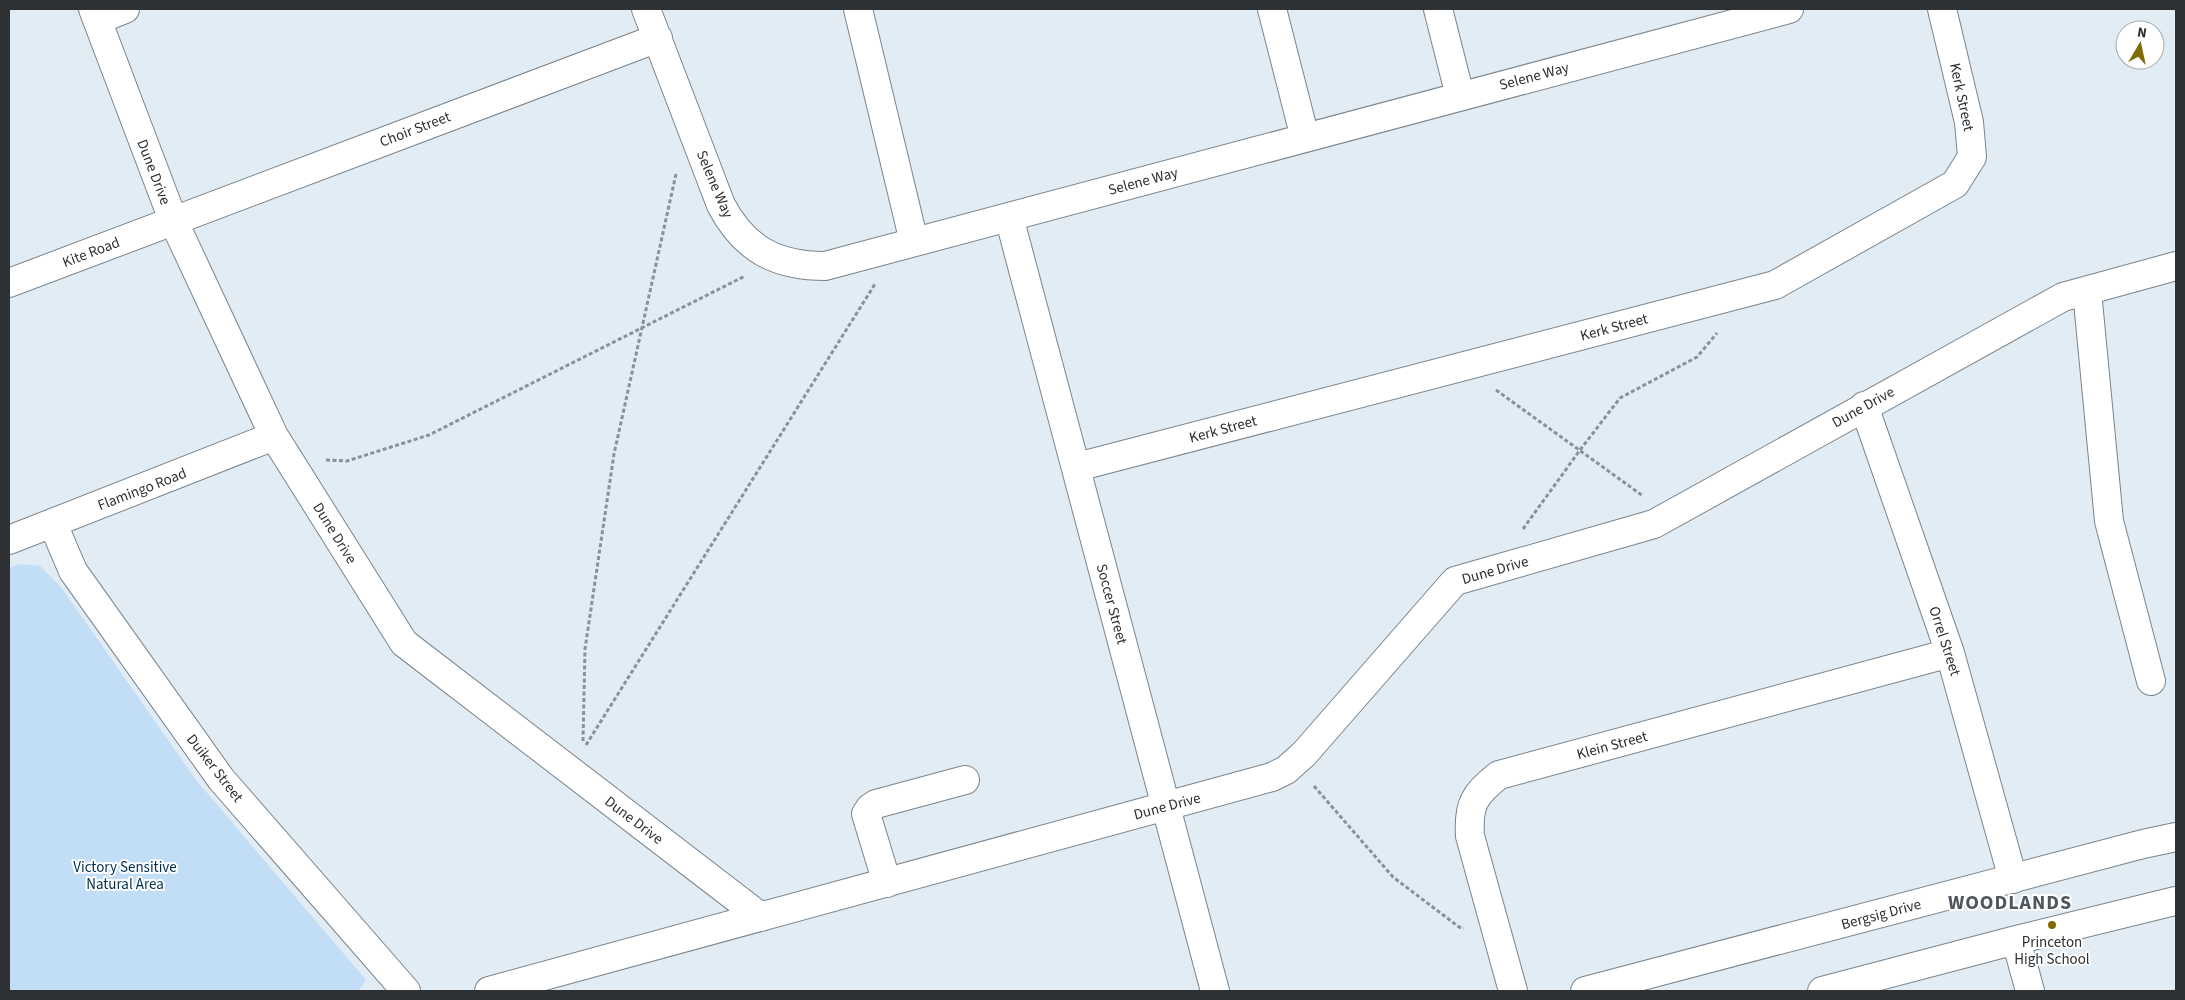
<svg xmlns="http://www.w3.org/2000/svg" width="2185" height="1000" font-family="'Source Sans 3',sans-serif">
<rect width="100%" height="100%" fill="#e2ecf4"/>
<path fill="#c1def6" d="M18,564L40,566L61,587L196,780L366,980L358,991H9V568Z"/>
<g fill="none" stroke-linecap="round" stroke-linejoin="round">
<defs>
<path id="minor" d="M93,9L173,220L274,436L404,643L761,917
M646,9L721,205C744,249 776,266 825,266L1789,9
M858,9L914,242
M1272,9L1305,138
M1438,9L1460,96
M97,20L125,9
M1009,217L1215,991
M9,283L658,38
M2087,291L2109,521L2151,681
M1864,406L1950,653L2013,879
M1077,467L1775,285L1955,184L1972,157L1969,122L1942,9
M53,524L73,571L221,779L406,991
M9,540L274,436
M887,883L866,814L870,808L876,804L965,780
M489,991L1272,777L1286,770L1304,754L1455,581L1654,524L2063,297L2176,266
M1513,991L1470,836C1468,805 1474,794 1499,775L1950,653
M1585,991L2143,844L2176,837
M1822,991L2016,940
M2030,991L2016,940L2175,901"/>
</defs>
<use href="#minor" stroke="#7b848b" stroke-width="30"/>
<path stroke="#8a9197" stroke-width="3" stroke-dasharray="4 2.5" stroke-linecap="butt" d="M1496,390L1643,496
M326,460L347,461L429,435L745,276
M1523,529L1580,450L1620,398L1697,357L1717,333
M583,741L585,649L614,454L676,174
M586,745L875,284
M1314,786L1393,877L1459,927L1464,928"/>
<use href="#minor" stroke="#fff" stroke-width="28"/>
</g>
<circle fill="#826a04" stroke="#fff" stroke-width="2" cx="2052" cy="925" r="5"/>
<g text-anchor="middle" stroke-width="4" stroke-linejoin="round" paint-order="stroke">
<g font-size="15" fill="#2d3134" stroke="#fff">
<text transform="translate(1534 76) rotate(-15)" y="5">Selene Way</text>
<text transform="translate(1962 97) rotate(78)" y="5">Kerk Street</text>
<text transform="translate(415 129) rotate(-21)" y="5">Choir Street</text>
<text transform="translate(154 172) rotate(69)" y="5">Dune Drive</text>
<text transform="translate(1143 181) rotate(-15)" y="5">Selene Way</text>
<text transform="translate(715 184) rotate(67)" y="5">Selene Way</text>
<text transform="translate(91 252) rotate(-21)" y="5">Kite Road</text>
<text transform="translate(1614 327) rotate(-15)" y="5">Kerk Street</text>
<text transform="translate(1863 407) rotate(-29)" y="5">Dune Drive</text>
<text transform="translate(1223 429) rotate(-15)" y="5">Kerk Street</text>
<text transform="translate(142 489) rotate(-21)" y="5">Flamingo Road</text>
<text transform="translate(335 533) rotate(58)" y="5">Dune Drive</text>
<text transform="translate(1495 570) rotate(-16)" y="5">Dune Drive</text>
<text transform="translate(1112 604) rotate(75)" y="5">Soccer Street</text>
<text transform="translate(1945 641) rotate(72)" y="5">Orrel Street</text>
<text transform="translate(1612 745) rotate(-15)" y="5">Klein Street</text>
<text transform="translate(215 768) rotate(52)" y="5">Duiker Street</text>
<text transform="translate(1167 806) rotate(-15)" y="5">Dune Drive</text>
<text transform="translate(634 820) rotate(37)" y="5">Dune Drive</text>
<text transform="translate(1881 914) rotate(-15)" y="5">Bergsig Drive</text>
</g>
<g font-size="15" fill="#002f4d" stroke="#fff">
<text x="125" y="872">Victory Sensitive<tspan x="125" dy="17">Natural Area</tspan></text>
</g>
<g font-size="15" fill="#2d3134" stroke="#fff">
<text x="2052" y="947">Princeton<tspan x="2052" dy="17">High School</tspan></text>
</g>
<g font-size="20" font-weight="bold" letter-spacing="1" fill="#4f575e" stroke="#fff">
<text x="2010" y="909">WOODLANDS</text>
</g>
</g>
<rect width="2185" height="1000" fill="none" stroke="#2d3134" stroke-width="20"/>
<g transform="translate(2140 45) rotate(9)"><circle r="24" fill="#ffffff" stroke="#abadae"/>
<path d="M0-4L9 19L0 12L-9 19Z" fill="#826a04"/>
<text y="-8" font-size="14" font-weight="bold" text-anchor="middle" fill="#2d3134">N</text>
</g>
</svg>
